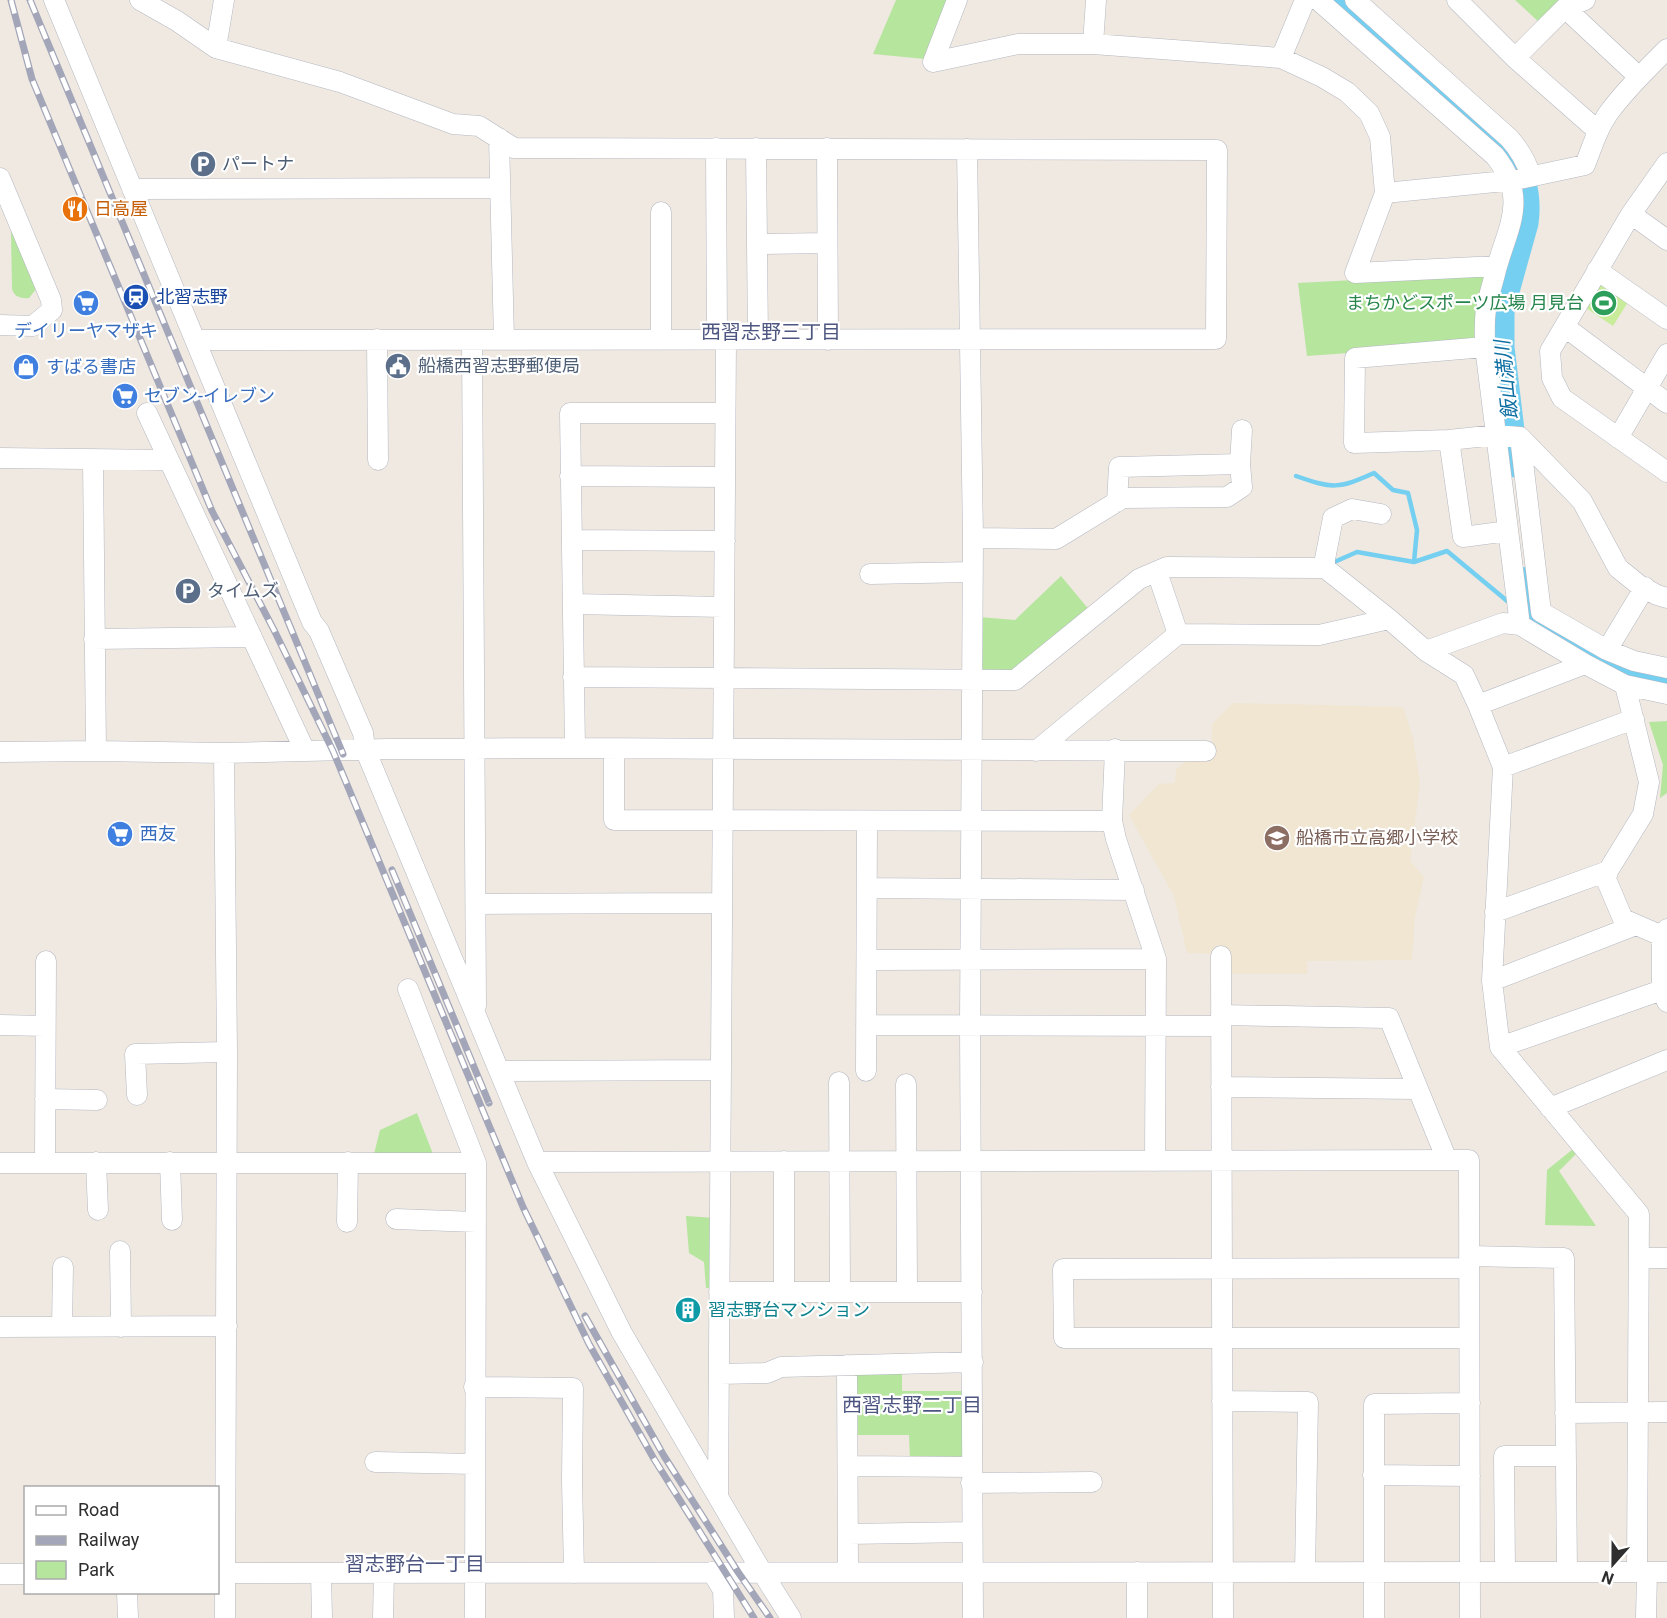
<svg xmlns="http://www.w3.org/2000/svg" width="1667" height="1618" font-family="Roboto,'Noto Sans JP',sans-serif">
<rect width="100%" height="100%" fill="#efe9e1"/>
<path fill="#f0e6d1" d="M1233,703L1403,707L1413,738L1420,783L1410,861L1424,877L1415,917L1412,960L1307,961V974H1229L1228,954L1187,953L1174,896L1129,815L1159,784L1175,783L1176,769L1187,761L1208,762L1212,758V724Z"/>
<path fill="#b6e59e" d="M896,0H949L925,59L873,54Z
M1515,0H1569L1540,23Z
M14,229L37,288L29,298C22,299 14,297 12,289L11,232Z
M1486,273L1476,309L1474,344L1307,356L1298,283Z
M1061,576L1091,612L1014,673H987L979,666V617L1015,620Z
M1667,721V793L1660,798L1663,765L1649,722Z
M417,1113L433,1154H374L380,1130Z
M1573,1149L1577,1153L1559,1171L1596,1226L1545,1225L1547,1170Z
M686,1216L715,1218L716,1288H706L704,1262L689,1253Z
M902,1370V1391H965L967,1457L961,1462H910L909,1435H851L855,1372Z"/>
<path fill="#c9ec9a" d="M1596,280L1628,302L1613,326L1580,304Z"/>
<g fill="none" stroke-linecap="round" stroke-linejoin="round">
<path stroke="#75cff0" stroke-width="4.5" d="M1296,476C1333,489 1338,489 1374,473L1393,490L1408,493L1417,530L1414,562
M1332,563L1357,552L1414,562L1447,551L1512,605"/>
<path stroke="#75cff0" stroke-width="27" d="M1339,0L1505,148C1522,170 1529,195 1525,223L1501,309V347L1515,464
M1528,580L1533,623L1625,672L1667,680"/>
<defs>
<path id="minor" d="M54,0L312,622L319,631L363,733L365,749L537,1162L622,1333L762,1572L791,1618
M140,0L177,21L216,48L340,82L453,124L479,126L514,148L1217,150L1216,339L195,340
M957,0L933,62L1018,44H1093L1281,58L1322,77L1347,92L1369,113L1380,137L1385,193L1355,273L1497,266
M1318,0L1495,156C1529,199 1508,226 1496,270C1493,283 1488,297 1486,310C1484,322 1485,335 1485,347L1520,625L1585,664L1625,685L1667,694
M1355,0L1509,138C1520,150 1526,161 1531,176
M1457,0L1515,58L1598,131
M1565,8L1639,77
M1093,44L1096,0
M216,48L224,0
M1281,58L1305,0
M1515,58L1565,8L1585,0
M499,138L504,340
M716,148L717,339
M756,148L758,339
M827,148L828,340
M967,149L973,538L970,1025L973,1618
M1667,163L1631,214L1550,351L1552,378L1562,398L1667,472
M0,178L51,300L52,310L33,326L0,325
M132,189L500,188
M1385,193L1515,180L1585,165C1592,147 1598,127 1610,111C1627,88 1647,69 1667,49
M661,212V340
M1631,214L1667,240
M757,244L827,243
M1597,270L1667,319
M1565,327L1667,403
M377,339L378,460
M472,340L476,1006
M1485,347L1355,358L1354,443L1449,440L1496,435L1520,437L1582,501L1618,568L1639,585L1657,595L1667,598
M147,413L305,751
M1520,437L1541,612L1607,650L1634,661L1667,668
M1618,438L1667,354
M1449,440L1463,537L1508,531
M0,458L169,460
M93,459L96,751
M570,476L725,477
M1117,502L1119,467L1240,464
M973,538L1056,539L1123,498L1227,497L1242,487L1240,464L1242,430
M572,540L725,541
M1325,568V559L1333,518L1352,509L1381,514
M1157,572L1178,634
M870,574L973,572
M573,604L724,607
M94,639L252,637
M1607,650L1645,587
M1426,651L1503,623L1520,625
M573,677L1015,680L1139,579L1167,567L1325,568L1389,619L1426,651L1464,675L1478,705L1503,767L1492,981L1500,1047L1639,1214L1637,1572
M1625,685L1649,782L1643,814L1608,871L1606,879L1623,919L1662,936
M1478,705L1585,664
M575,748L570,413H725
M614,749V820L1112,821
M1115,749L1112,821L1116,839L1156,959L1155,1161
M1036,751L1178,634L1319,635L1389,619
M0,752L96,751L224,753L387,749L575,748L1206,751
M224,753L227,1052L225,1618
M1503,767L1634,719
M867,888L1134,890
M476,904L722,903
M1495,912L1608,871
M1667,929L1662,936V990L1667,1002
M1221,956L1223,1618
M867,960L1156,959
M1492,981L1636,925
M408,989L476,1163
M1221,1015L1389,1018L1447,1160
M0,1025L45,1026
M866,1025L1221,1026
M1500,1047L1662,990
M499,1071L721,1070
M866,1071L867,821
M839,1082L840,1292
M906,1084L907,1292
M1221,1087L1418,1089
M137,1095L135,1054L227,1052
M45,1099L97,1100
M1550,1108L1667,1060
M784,1161V1292
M45,1162L46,961
M96,1162L98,1210
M170,1162L172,1220
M537,1162L1469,1160L1470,1618
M0,1163H476L475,1618
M396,1219L476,1222
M347,1222L348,1162
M120,1251L121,1327
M1469,1256L1564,1258L1567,1572
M1639,1258H1667
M1469,1268L1063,1269L1064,1338H1469
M719,1292H972
M0,1327L227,1326
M62,1327L63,1267
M847,1365L848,1572
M719,1374L767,1373L781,1367L973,1362
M474,1387L573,1388L572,1480L574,1573
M1222,1401L1308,1402L1305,1572
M1565,1413L1667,1412
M375,1462L475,1464
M848,1466L972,1467
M1373,1475L1470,1476
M971,1483L1092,1482
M718,1497L726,340
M848,1534L972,1532
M712,1572L723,1590L724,1618
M1505,1572L1504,1456H1566
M218,1573L1667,1572
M321,1573L322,1618
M0,1574H26
M127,1592L128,1618
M383,1618L384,1573
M1137,1618V1572
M1374,1618V1404L1470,1403
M1646,1618L1647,1572"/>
</defs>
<use href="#minor" stroke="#b4b7c1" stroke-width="21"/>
<use href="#minor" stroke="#fff" stroke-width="20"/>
<defs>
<path id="rail" d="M11,0L32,79L212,511L274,630L333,751L523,1207L589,1344L654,1459L754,1618
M30,0L343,754
M392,870L489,1103
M585,1316L664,1456L738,1572L770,1618"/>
</defs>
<use href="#rail" stroke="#a3a6b8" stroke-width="7"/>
<use href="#rail" stroke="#fff" stroke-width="4.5" stroke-dasharray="14" stroke-linecap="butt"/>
</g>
<defs>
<symbol id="parking-disc" viewBox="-11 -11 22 22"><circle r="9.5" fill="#5c6f8a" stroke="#fff"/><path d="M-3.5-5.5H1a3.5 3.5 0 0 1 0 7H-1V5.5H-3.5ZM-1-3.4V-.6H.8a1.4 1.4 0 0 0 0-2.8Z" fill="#fff"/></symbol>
<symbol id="restaurant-disc" viewBox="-11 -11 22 22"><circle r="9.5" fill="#e8710a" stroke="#fff"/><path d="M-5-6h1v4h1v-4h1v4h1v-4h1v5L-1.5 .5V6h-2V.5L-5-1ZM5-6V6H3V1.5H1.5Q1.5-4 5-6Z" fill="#fff"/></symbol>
<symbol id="station-disc" viewBox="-11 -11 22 22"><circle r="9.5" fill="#1a4fb4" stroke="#fff"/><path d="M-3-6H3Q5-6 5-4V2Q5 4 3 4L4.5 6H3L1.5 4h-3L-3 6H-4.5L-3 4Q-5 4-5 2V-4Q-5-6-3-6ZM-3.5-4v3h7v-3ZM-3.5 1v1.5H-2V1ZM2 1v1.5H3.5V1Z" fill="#fff"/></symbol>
<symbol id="supermarket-disc" viewBox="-11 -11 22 22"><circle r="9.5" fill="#3f7fe0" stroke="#fff"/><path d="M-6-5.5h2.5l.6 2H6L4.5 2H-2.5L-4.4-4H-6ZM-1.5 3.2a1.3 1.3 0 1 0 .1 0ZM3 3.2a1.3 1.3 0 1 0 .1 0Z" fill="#fff"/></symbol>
<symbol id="stadium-disc" viewBox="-11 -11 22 22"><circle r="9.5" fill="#2e9e5b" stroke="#fff"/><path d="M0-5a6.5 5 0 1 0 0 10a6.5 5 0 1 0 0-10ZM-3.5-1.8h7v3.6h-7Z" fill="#fff"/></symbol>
<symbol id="civic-disc" viewBox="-11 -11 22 22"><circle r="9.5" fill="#5c6f8a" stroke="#fff"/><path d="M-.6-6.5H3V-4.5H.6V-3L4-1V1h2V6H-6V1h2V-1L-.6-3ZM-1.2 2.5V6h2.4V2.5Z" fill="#fff"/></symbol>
<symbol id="shop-disc" viewBox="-11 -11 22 22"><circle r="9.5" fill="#3f7fe0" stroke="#fff"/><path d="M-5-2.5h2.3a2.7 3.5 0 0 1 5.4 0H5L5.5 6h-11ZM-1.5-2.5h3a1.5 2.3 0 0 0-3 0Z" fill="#fff"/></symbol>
<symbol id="school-disc" viewBox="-11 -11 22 22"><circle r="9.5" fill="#8d6e63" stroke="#fff"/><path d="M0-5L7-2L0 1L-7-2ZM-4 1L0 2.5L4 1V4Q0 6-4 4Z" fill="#fff"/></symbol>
<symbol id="building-disc" viewBox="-11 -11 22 22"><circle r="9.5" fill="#0f9aa8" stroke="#fff"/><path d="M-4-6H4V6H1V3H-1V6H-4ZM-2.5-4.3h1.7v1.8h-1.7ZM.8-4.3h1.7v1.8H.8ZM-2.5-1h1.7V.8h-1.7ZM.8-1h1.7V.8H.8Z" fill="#fff"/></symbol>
</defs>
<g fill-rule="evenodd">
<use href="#parking-disc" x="188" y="149" width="30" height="30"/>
<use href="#restaurant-disc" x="60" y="194" width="30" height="30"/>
<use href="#station-disc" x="121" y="282" width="30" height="30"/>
<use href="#supermarket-disc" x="71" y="288" width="30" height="30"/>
<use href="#stadium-disc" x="1589" y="288" width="30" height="30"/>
<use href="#civic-disc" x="383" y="351" width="30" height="30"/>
<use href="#shop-disc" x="11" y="352" width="30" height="30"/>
<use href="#supermarket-disc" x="110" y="381" width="30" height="30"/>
<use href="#parking-disc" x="173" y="576" width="30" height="30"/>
<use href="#supermarket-disc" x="105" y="819" width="30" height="30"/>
<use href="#school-disc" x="1262" y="823" width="30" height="30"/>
<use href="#building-disc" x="673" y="1295" width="30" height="30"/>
</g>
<g text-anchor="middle" stroke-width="4.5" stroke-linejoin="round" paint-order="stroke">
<g font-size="18" fill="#4e5e75" stroke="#fff" text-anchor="start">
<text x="222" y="170">パートナ</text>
<text x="418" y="372">船橋西習志野郵便局</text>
<text x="207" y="597">タイムズ</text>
</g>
<g font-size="18" fill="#c56008" stroke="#fff" text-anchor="start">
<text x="94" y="215">日高屋</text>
</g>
<g font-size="18" fill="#164399" stroke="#fff" text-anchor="start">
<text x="156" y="303">北習志野</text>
</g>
<g font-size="18" fill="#27864d" stroke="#fff" text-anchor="end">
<text x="1584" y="309">まちかどスポーツ広場 月見台</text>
</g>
<g font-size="18" fill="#366cbe" stroke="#fff" text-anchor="start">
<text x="86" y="337" text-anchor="middle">デイリーヤマザキ</text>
<text x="46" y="373">すばる書店</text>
<text x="144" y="402">セブン-イレブン</text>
<text x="140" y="840">西友</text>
</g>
<g font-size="18" fill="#785e54" stroke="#fff" text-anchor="start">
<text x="1296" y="844">船橋市立高郷小学校</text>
</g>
<g font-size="18" fill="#0d838f" stroke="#fff" text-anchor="start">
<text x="708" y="1316">習志野台マンション</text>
</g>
<g font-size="20" fill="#4d5680" stroke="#fff">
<text x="771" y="339">西習志野三丁目</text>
<text x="912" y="1412">西習志野二丁目</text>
<text x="415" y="1571">習志野台一丁目</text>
</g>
<g font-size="20" font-style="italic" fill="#0d6fa3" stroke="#fff">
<text transform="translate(1506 380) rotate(-96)" y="7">飯山満川</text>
</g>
</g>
<rect x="24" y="1486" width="195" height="108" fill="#ffffff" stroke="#ababab" stroke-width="1.5"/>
<rect x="36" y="1506" width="30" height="9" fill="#ffffff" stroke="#ababab" stroke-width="1.5"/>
<text x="78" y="1516" font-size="18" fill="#2e2e2e">Road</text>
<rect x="36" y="1536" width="30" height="9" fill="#a3a6b8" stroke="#ababab" stroke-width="1.5"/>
<text x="78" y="1546" font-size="18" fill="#2e2e2e">Railway</text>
<rect x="36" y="1561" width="30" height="18" fill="#b6e59e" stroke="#ababab" stroke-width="1.5"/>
<text x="78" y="1576" font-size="18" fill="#2e2e2e">Park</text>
<g transform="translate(1613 1564) rotate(201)" stroke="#ffffff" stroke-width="4.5" paint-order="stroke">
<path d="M0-4.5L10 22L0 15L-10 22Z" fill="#2e2e2e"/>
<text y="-9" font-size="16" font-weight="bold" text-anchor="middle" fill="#2e2e2e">N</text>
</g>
</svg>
